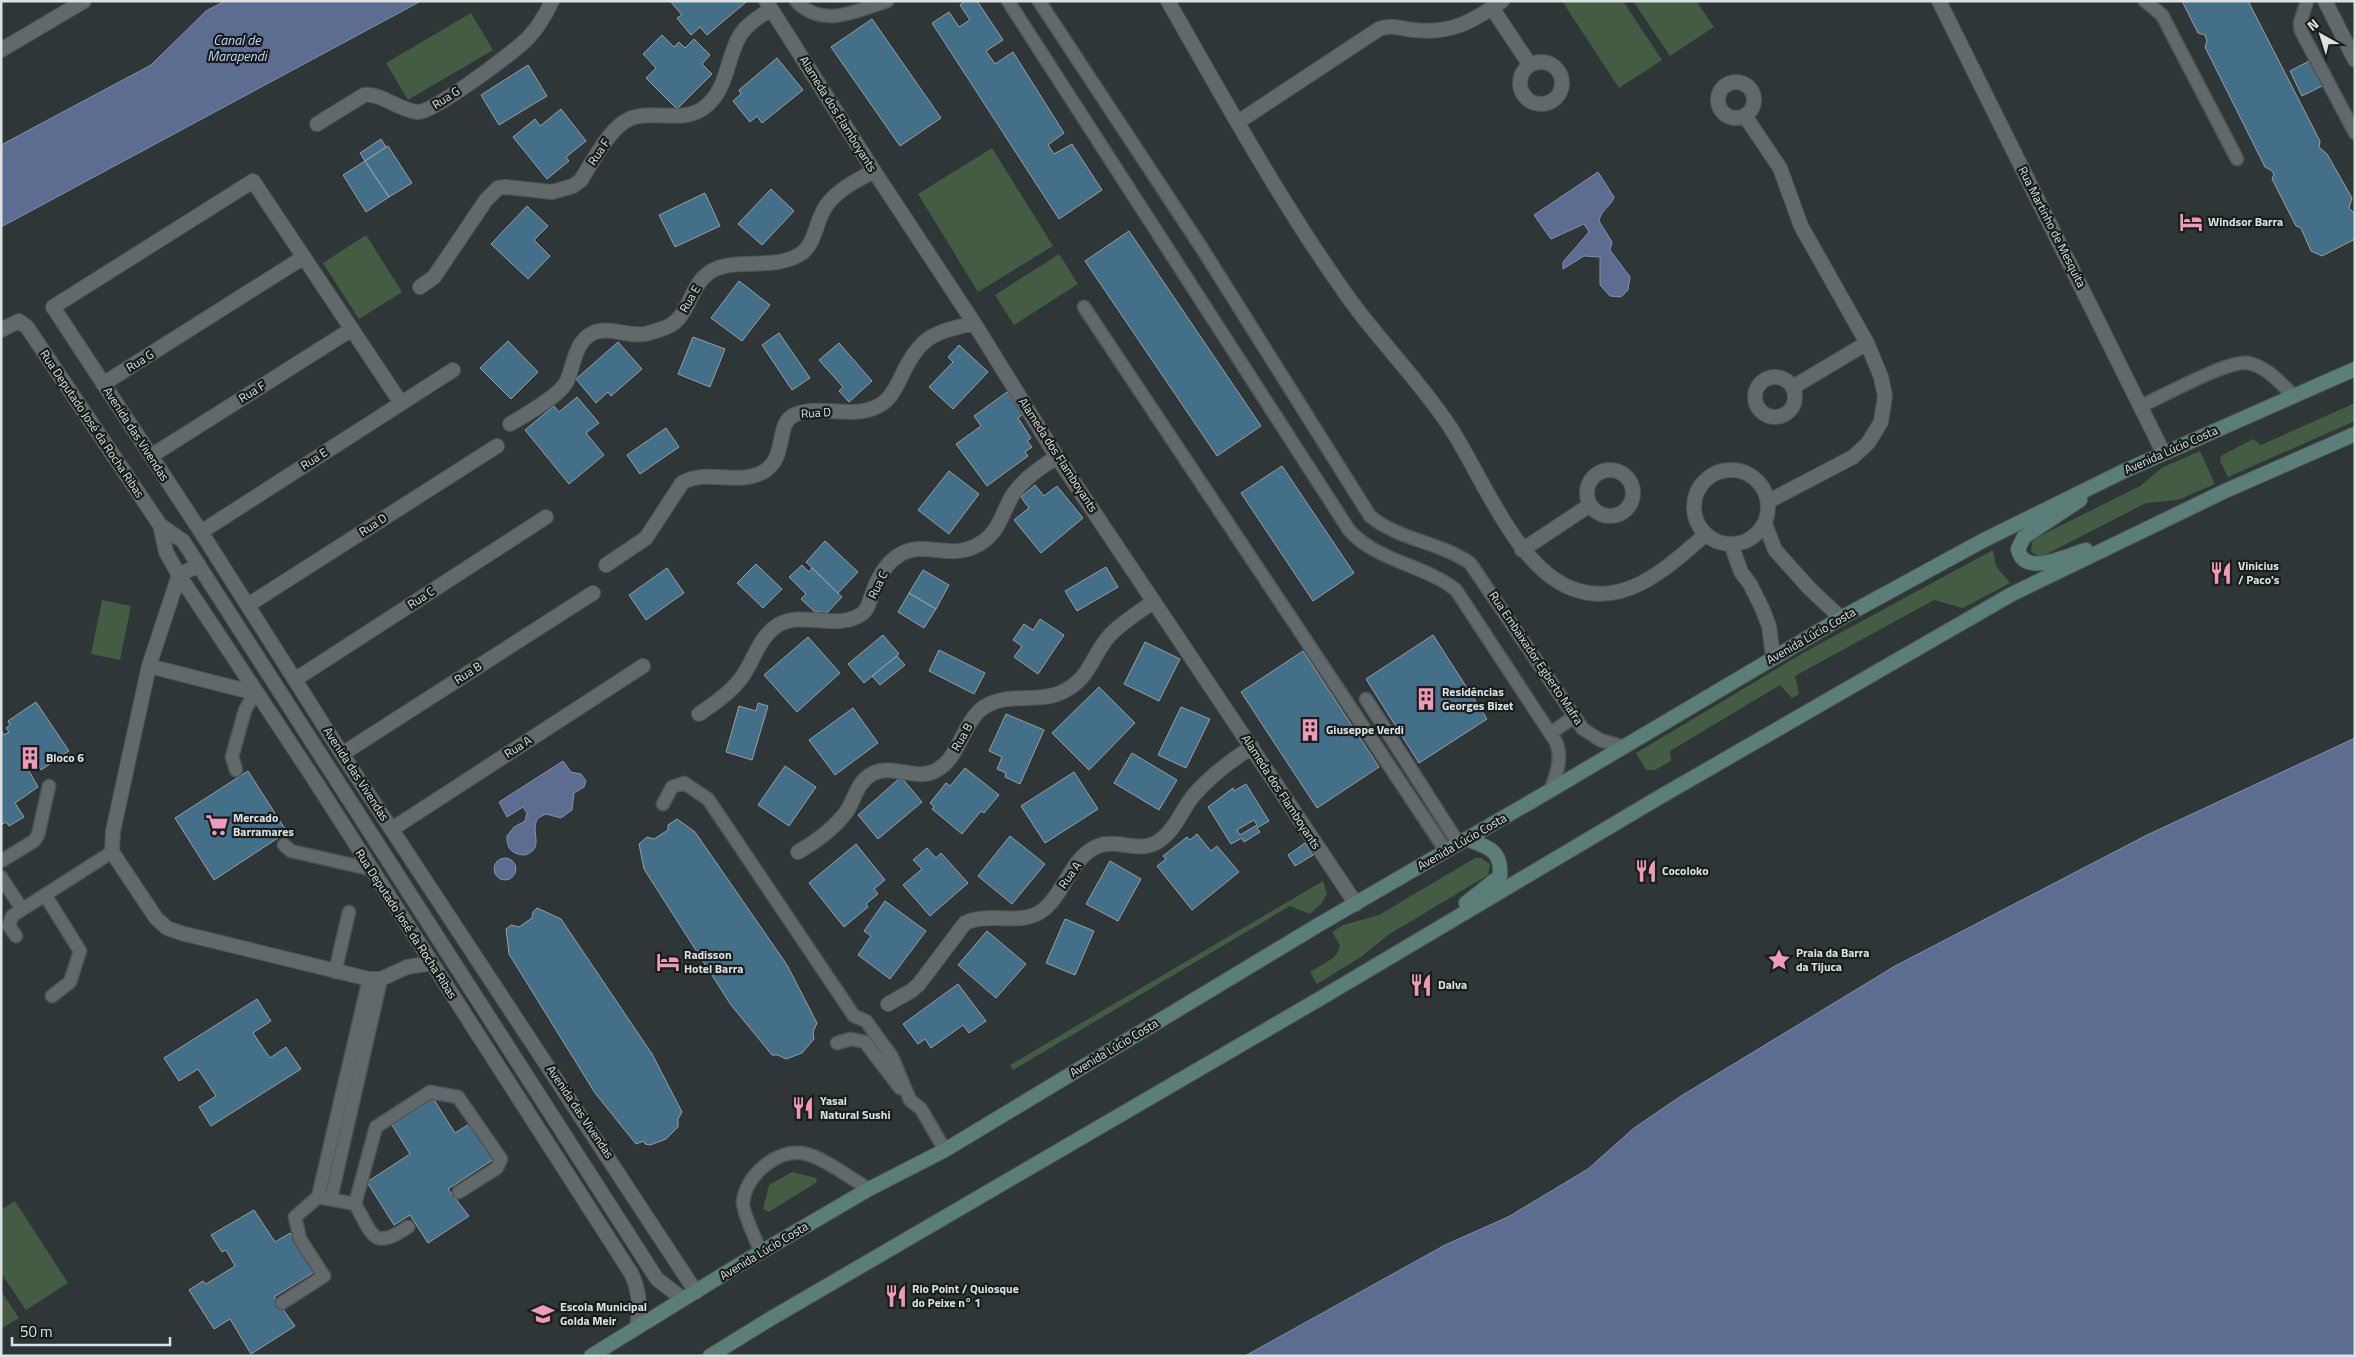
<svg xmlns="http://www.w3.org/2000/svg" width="2356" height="1357" font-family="'Titillium Web',sans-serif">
<rect width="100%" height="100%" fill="#2e3637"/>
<path fill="#445b44" d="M1562,1H1623L1662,60L1619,88Z
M1633,1H1696L1714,27L1670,56Z
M471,13L493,50L408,100L386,63Z
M992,148L1053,246L978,292L918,194Z
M366,235L402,292L359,319L323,263Z
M1059,254L1078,284L1014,325L995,295Z
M2355,403V421L2228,477L2220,461L2221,456L2253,439L2261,445Z
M2200,451L2215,484L2178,500L2146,503L2041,557L2031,552L2032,542L2038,537L2140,486L2163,467Z
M1993,550L1996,566L2010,583L1963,608L1934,600L1795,676L1799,694L1792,698L1780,685L1670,751L1671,761L1655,770H1646L1636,753L1803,653Z
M102,600L131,606L120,660L91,654Z
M1475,858H1481L1490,864L1488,875L1388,935L1361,957L1317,984L1310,972L1333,958L1338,952L1340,945L1332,932L1343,925L1379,915Z
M1323,881L1327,894L1321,904L1310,914L1290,906L1013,1070L1010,1065Z
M792,1172L816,1178L817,1182L769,1212L763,1209L769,1185Z
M15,1201L68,1283L26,1310L1,1273V1210Z
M1,1291L19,1318L1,1329Z"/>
<path fill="#5d6d92" stroke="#8390aa" d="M225,1H421L1,227V145L151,65L206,11Z
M1598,172L1614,197C1610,208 1602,208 1599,221L1612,242L1610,250L1630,277L1628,290L1621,297L1610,296L1600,285V257L1584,256L1563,269V262L1589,232L1584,224L1551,239L1534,215Z
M2355,738V1356H1245L1445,1245L1508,1217L1588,1169L1634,1128L1681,1096L1895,966L2147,835Z
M563,761L571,772L581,774L586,781L584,787L574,793L572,810L561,818L546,814L538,818C529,832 546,848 525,855C513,855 506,849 507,836L514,827L525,821L527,813L523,807L507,817L499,802Z
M494 869a11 11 0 1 1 22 0a11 11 0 1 1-22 0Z"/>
<path fill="#446f88" stroke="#979fa3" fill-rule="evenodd" d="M670,1H745L746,2L707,35L700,27L691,35L677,18L682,15Z
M965,1H977L1003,40L986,51L995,64L1013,52L1064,133L1048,145L1054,154L1072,144L1102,190L1059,219L932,23L949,12L959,27L970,20L960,5Z
M2182,1H2248L2320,141L2319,147L2327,154L2352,198L2349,208L2355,214V239L2322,256L2311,251L2301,228L2296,226L2272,179L2274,174L2271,170L2265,167L2205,47L2207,41L2205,35L2198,33Z
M872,19L941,118L900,146L831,47Z
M662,35L674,47L679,42L685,48L694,39L710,55L702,64L712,74L677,109L646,78L656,68L643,54Z
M777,58L803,90L762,123L757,116L750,122L733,101L741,94L739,90Z
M2313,59L2326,84L2302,96L2290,71Z
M528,65L547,96L499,125L481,95Z
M561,109L586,141L566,157L569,161L547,179L513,137L535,119L540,126Z
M381,139L386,147L365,161L360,153Z
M388,146L412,183L389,197L365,161Z
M365,161L389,197L366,212L343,175Z
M771,189L794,211L762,245L738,224Z
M705,193L720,226L675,247L659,215Z
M527,206L548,226L534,240L550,256L528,279L491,244Z
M1129,231L1261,426L1217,456L1085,261Z
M739,281L770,305L742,341L711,318Z
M779,333L810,378L792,390L762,345Z
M693,337L725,349L710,387L678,374Z
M508,341L538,372L511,399L480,368Z
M618,342L642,369L611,396L608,392L596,403L576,379Z
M839,343L872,381L849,402L839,391L843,387L819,360Z
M959,345L988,372L953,409L929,387L953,362L948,357Z
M1007,392L1023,414L1018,418L1031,438L1027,441L1032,447L1025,452L1028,456L987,486L956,444L981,426L974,416Z
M577,397L599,423L586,433L604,455L569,484L525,430L554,406L559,412Z
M666,428L679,447L640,474L627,455Z
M1282,466L1354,573L1313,601L1241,493Z
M949,471L979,494L949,534L918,510Z
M1035,485L1044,496L1057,486L1083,518L1041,553L1014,520L1029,508L1021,497Z
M825,541L858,572L838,593L806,562Z
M756,564L782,589L763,608L737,583Z
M802,565L809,572L812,568L842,597L824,616L818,611L816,613L801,599L806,594L789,577Z
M1106,567L1118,587L1077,611L1065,591Z
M667,568L684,593L646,620L629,595Z
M923,570L949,585L936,609L909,593Z
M909,593L936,609L924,628L898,612Z
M1040,619L1064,635L1038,674L1014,657L1022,646L1013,640L1024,624L1033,630Z
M883,635L899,654L864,683L848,664Z
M1433,635L1487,719L1419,763L1366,679Z
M808,637L840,673L797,712L764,675Z
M1145,642L1180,659L1159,701L1124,684Z
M939,650L985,673L974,694L929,671Z
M1303,651L1379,767L1317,808L1241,692Z
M897,656L905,665L880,685L872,676Z
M1099,687L1135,723L1089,770L1052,733Z
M36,702L69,751L41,770L38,765L29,771L38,787L15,803L24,817L9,826L6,822L1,825V730L4,735L9,732L6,728L10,725L8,721Z
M758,703L768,706L752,760L726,752L739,706L756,711Z
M1181,707L1210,719L1186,768L1158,755Z
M853,708L878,743L835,775L809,740Z
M1006,714L1044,730L1020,784L1005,777L1006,773L997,769L1002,757L989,751Z
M1132,753L1177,780L1159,810L1114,783Z
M785,766L816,787L789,826L758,805Z
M965,768L999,795L984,813L981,811L962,834L932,809L934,807L930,803L946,783L950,786Z
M248,771L287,832L214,880L175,818Z
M1074,772L1098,809L1045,843L1021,806Z
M901,777L922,802L878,839L858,815Z
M1246,784L1269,821L1257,828L1260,832L1244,842L1242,838L1231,844L1208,807L1233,788L1234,791ZM1254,820L1257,825L1240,835L1237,830Z
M677,819L695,832L787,965L817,1023L813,1032L814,1039L802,1053L786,1059L778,1055H772L731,1005L644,869L639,844L647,837L654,839L668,830V825Z
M1197,834L1211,851L1217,846L1239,872L1192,910L1157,866L1166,859L1163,856L1187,837L1190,840Z
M1010,836L1045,864L1012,904L978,876Z
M1305,843L1313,855L1295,866L1288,855Z
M856,844L885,880L874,889L878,894L866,904L868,907L844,927L809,883Z
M927,848L936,858L941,853L968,883L930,916L903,885L922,869L913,860Z
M1110,861L1141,879L1118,921L1086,904Z
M885,901L926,931L890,979L858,955L871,936L864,931Z
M537,908L561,919L652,1054L682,1112L678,1119V1127L666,1139L650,1145L645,1144L644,1141L636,1144L595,1093L509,954L506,929L511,925L519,927L532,918L533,912Z
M1065,919L1094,931L1075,975L1046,963Z
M987,931L1026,964L996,998L958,965Z
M958,984L986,1021L969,1033L963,1025L931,1048L925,1039L918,1044L903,1024Z
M257,999L271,1021L253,1033L270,1058L286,1047L301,1069L211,1126L199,1107L216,1096L198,1069L179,1081L164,1058Z
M433,1098L455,1133L471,1123L494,1159L448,1189L469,1216L428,1243L410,1215L394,1225L367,1182L410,1154L392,1125Z
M254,1210L275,1242L290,1233L314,1272L274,1297L295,1326L251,1354L230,1319L214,1329L189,1290L203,1281L206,1284L235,1266L226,1250L222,1252L211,1235Z"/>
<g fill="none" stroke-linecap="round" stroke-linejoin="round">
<defs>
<path id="service" d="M796,1C822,29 856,11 887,1
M1008,1L1349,530C1376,561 1425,565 1456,590L1556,742C1563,759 1556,774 1551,790
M1039,1L1203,250L1370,516C1399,540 1439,542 1470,563L1583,729L1600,740L1624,747
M2145,1L2162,15L2237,159
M2307,1L2300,23L2301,31L2355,133
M1084,307L1446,851
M2141,406C2163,396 2228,360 2248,363C2268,367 2281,384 2294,396
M1366,699L1459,844
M1551,733L1574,717
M236,770L232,757L245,710L255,693
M663,804L672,787L684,783L708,799L854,1016L866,1021L892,1057L910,1100L921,1109L945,1150
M284,845L291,851L370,869
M1,861L34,841L38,835L49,786
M1,877L22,909
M45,895L80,951L70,982L52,996
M16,936L9,926L12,916L112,852
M335,972L349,912
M837,1043L851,1039L865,1042L900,1088
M318,1197L369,979
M331,1198L381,979
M408,1227C372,1251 373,1235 355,1204L376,1127L430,1092L458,1097L501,1159L497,1168L459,1192
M761,1252C757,1243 742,1210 743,1202C746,1176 775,1150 802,1153C822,1156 851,1179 869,1189
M282,1303L324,1276L300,1239L295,1217L318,1197L355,1204"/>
<path id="minor" d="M766,1L874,171L974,323L1057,457L1356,904
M1168,1C1225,101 1281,203 1348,297C1380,342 1420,381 1450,427C1483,477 1517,571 1576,590C1628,607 1670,565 1706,534
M1939,1L2163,452
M2325,1L2355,60
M1492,8L1530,65
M1520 83a21 21 0 1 1 42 0a21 21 0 1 1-42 0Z
M1718 100a18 18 0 1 1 36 0a18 18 0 1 1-36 0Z
M1745,116L1780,168L1801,226L1867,343L1881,377L1885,396L1881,422L1868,443L1853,457L1769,501
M1238,122L1379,29C1392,24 1401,29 1414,30C1451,34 1472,22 1502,1
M317,124L364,95C383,93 399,111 418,112C433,113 517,50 529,37C539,26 546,14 552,1
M420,287L434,277L486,200L498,188L506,187L552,192L573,186L581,180C592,163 607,133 624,122C648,106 681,126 705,107C727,89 726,63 738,39C745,25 759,17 771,9
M1,330L19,321L27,327L160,525L166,552L179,575L312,776L631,1273C640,1292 640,1306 637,1327
M1755 397a20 20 0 1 1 40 0a20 20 0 1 1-40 0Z
M103,384L304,257
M1793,387L1867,343
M401,403L253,181L53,307L201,532L342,754L696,1292
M510,424C525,415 560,396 567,381C574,365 575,341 593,333C610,325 632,339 649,333C659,330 672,327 679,318C691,304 694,282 710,272C734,256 774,272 802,253C816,242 816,220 826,206C838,189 856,181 874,171
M151,456L352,329
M1694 507a37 37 0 1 1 74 0a37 37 0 1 1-74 0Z
M1587 493a23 23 0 1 1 46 0a23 23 0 1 1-46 0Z
M1765,524L1775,550L1810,589L1841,618
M160,525L183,541L657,1279L683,1299
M201,532L453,370
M1731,544L1741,572L1750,584L1762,608L1769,626L1773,657
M1522,550L1590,505
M199,565L179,575L149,666L113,831L112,852L156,918L167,928L181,933L369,979H381L407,967L432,963
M606,565L646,538L682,483C706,468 738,486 763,472C788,458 775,424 794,415C822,403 857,422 883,403C892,397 897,385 902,375C921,335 934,333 974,323
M248,605L497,446
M149,666L255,693
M296,679L546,517
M699,714C715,703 730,693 742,677C754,660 759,637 778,625C803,610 838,632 863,613C870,607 870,597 874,589C879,576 888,561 901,554C928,539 952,564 984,541C999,530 1003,512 1012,496C1023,479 1041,467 1057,457
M342,754L593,593
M392,829L643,666
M798,852C817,841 834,829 847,811C855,798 858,781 872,774C891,763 915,781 935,771C959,759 961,728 979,711C1002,690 1035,704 1060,693C1092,679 1090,656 1111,634C1123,622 1139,612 1153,602
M888,1004L911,991L919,984L965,923C989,911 1021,927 1043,910C1064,894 1071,858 1096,847C1117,837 1139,855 1159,841C1176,829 1181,811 1193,796C1210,776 1230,761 1252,747"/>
<path id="tertiary" d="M1,50L84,1"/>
<path id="secondary" d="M2080,500L2024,537L2018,549C2024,578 2068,555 2086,550
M1466,839C1487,847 1502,849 1500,876L1466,903
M591,1356L737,1266L869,1189L945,1150L1320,924L1551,790L1841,618L1984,540L2124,471L2355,369
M710,1356L770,1319L1321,998L1658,798L2012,594L2225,491L2355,434"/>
</defs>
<use href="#service" stroke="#4d5556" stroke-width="15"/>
<use href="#minor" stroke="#4d5556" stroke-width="16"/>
<use href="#tertiary" stroke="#4d5556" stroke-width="16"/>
<use href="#secondary" stroke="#4d5556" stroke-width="16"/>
<use href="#service" stroke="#61696a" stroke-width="12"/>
<use href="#minor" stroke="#61696a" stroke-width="14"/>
<use href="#tertiary" stroke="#61696a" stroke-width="14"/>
<use href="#secondary" stroke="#5b7f78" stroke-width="14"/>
</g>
<defs>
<symbol id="hotel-bare" viewBox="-9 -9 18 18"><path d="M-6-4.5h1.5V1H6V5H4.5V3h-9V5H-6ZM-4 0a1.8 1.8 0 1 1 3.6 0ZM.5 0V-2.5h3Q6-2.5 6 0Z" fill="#ef9ab8" stroke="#191d1d" stroke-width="2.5" paint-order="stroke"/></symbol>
<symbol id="restaurant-bare" viewBox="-9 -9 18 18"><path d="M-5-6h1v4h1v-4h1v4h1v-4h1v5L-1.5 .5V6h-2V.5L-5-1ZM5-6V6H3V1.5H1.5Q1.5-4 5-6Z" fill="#ef9ab8" stroke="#191d1d" stroke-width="2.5" paint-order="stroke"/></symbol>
<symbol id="building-bare" viewBox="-9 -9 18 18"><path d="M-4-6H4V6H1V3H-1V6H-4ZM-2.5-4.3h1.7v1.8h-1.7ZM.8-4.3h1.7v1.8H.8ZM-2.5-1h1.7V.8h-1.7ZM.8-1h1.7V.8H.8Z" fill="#ef9ab8" stroke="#191d1d" stroke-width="2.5" paint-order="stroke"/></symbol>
<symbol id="supermarket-bare" viewBox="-9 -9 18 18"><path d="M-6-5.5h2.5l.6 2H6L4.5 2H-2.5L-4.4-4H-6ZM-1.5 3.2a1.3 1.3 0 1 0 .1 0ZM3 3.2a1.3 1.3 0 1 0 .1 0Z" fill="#ef9ab8" stroke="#191d1d" stroke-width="2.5" paint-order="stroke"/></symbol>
<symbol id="sight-bare" viewBox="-9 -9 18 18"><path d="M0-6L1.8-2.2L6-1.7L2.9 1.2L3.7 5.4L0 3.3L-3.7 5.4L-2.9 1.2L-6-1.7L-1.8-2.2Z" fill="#ef9ab8" stroke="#191d1d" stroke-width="2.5" paint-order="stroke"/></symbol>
<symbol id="school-bare" viewBox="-9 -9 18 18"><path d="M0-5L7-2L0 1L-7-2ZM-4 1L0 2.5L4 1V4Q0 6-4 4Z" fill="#ef9ab8" stroke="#191d1d" stroke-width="2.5" paint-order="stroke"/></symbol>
</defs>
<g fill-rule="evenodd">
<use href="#hotel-bare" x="2175" y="206" width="32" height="32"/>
<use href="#restaurant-bare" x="2205" y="557" width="32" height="32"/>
<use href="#building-bare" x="1410" y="683" width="32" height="32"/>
<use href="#building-bare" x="1294" y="714" width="32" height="32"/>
<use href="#building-bare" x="14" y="742" width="32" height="32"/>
<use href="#supermarket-bare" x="201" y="809" width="32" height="32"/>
<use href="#restaurant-bare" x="1630" y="855" width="32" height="32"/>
<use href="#sight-bare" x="1763" y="944" width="32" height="32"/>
<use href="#hotel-bare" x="652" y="946" width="32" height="32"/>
<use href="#restaurant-bare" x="1405" y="969" width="32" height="32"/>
<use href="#restaurant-bare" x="787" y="1092" width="32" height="32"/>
<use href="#restaurant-bare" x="880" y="1280" width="32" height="32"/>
<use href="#school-bare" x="527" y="1298" width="32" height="32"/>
</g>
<g text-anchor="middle" stroke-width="4.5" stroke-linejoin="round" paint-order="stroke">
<g font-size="12" fill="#dce1e2" stroke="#191d1d">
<text transform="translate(446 98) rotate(-33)" y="4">Rua G</text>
<text transform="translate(838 114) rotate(58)" y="4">Alameda dos Flamboyants</text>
<text transform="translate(599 152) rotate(-56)" y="4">Rua F</text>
<text transform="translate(2052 227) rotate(63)" y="4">Rua Martinho de Mesquita</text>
<text transform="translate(690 299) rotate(-60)" y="4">Rua E</text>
<text transform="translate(140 361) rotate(-32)" y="4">Rua G</text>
<text transform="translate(252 392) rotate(-32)" y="4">Rua F</text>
<text transform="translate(816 413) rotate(-4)" y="4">Rua D</text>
<text transform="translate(92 424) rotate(56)" y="4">Rua Deputado José da Rocha Ribas</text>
<text transform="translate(136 434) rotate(57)" y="4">Avenida das Vivendas</text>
<text transform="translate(2171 450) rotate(-24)" y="4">Avenida Lúcio Costa</text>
<text transform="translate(1058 455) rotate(57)" y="4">Alameda dos Flamboyants</text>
<text transform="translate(314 459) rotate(-33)" y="4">Rua E</text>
<text transform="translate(373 525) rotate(-33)" y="4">Rua D</text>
<text transform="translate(878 585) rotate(-64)" y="4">Rua C</text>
<text transform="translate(421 598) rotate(-33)" y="4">Rua C</text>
<text transform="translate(1811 636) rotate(-30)" y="4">Avenida Lúcio Costa</text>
<text transform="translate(1536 658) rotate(56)" y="4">Rua Embaixador Egberto Mafra</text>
<text transform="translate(468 673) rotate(-33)" y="4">Rua B</text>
<text transform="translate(962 737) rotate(-60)" y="4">Rua B</text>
<text transform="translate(518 747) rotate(-33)" y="4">Rua A</text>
<text transform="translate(356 774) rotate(57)" y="4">Avenida das Vivendas</text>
<text transform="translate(1281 792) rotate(57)" y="4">Alameda dos Flamboyants</text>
<text transform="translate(1462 842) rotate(-30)" y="4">Avenida Lúcio Costa</text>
<text transform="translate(1070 875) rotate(-55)" y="4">Rua A</text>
<text transform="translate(406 924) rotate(57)" y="4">Rua Deputado José da Rocha Ribas</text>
<text transform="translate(1114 1048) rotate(-31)" y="4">Avenida Lúcio Costa</text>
<text transform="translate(580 1112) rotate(56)" y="4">Avenida das Vivendas</text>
<text transform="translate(764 1251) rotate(-31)" y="4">Avenida Lúcio Costa</text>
</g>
<g font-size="12" font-weight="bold" fill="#dce1e2" stroke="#191d1d" text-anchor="start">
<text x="2208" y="226">Windsor Barra</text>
<text x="2238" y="570">Vinicius<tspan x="2238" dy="14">/ Paco's</tspan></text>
<text x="1442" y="696">Residências<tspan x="1442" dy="14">Georges Bizet</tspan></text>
<text x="1326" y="734">Giuseppe Verdi</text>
<text x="46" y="762">Bloco 6</text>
<text x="233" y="822">Mercado<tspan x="233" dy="14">Barramares</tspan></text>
<text x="1662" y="875">Cocoloko</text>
<text x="1796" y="957">Praia da Barra<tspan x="1796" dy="14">da Tijuca</tspan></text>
<text x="684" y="959">Radisson<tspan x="684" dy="14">Hotel Barra</tspan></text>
<text x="1438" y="989">Dalva</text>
<text x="820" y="1105">Yasai<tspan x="820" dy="14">Natural Sushi</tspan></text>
<text x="912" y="1293">Rio Point / Quiosque<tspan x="912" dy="14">do Peixe n° 1</tspan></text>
<text x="560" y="1311">Escola Municipal<tspan x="560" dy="14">Golda Meir</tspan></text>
</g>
<g font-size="14" font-style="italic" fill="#c0d1f6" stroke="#191d1d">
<text x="237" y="45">Canal de<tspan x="237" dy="16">Marapendi</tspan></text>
</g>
</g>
<rect width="2356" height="1357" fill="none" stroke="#dce1e2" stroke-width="5"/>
<g transform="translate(2321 35) rotate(321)" stroke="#191d1d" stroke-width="4" paint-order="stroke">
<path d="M0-4L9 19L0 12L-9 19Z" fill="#dce1e2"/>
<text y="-8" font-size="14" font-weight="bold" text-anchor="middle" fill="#dce1e2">N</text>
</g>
<path d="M12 1337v8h158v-8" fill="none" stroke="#dce1e2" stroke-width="2.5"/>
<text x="20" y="1337" font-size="15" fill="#dce1e2" stroke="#191d1d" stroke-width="4" paint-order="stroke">50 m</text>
</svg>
